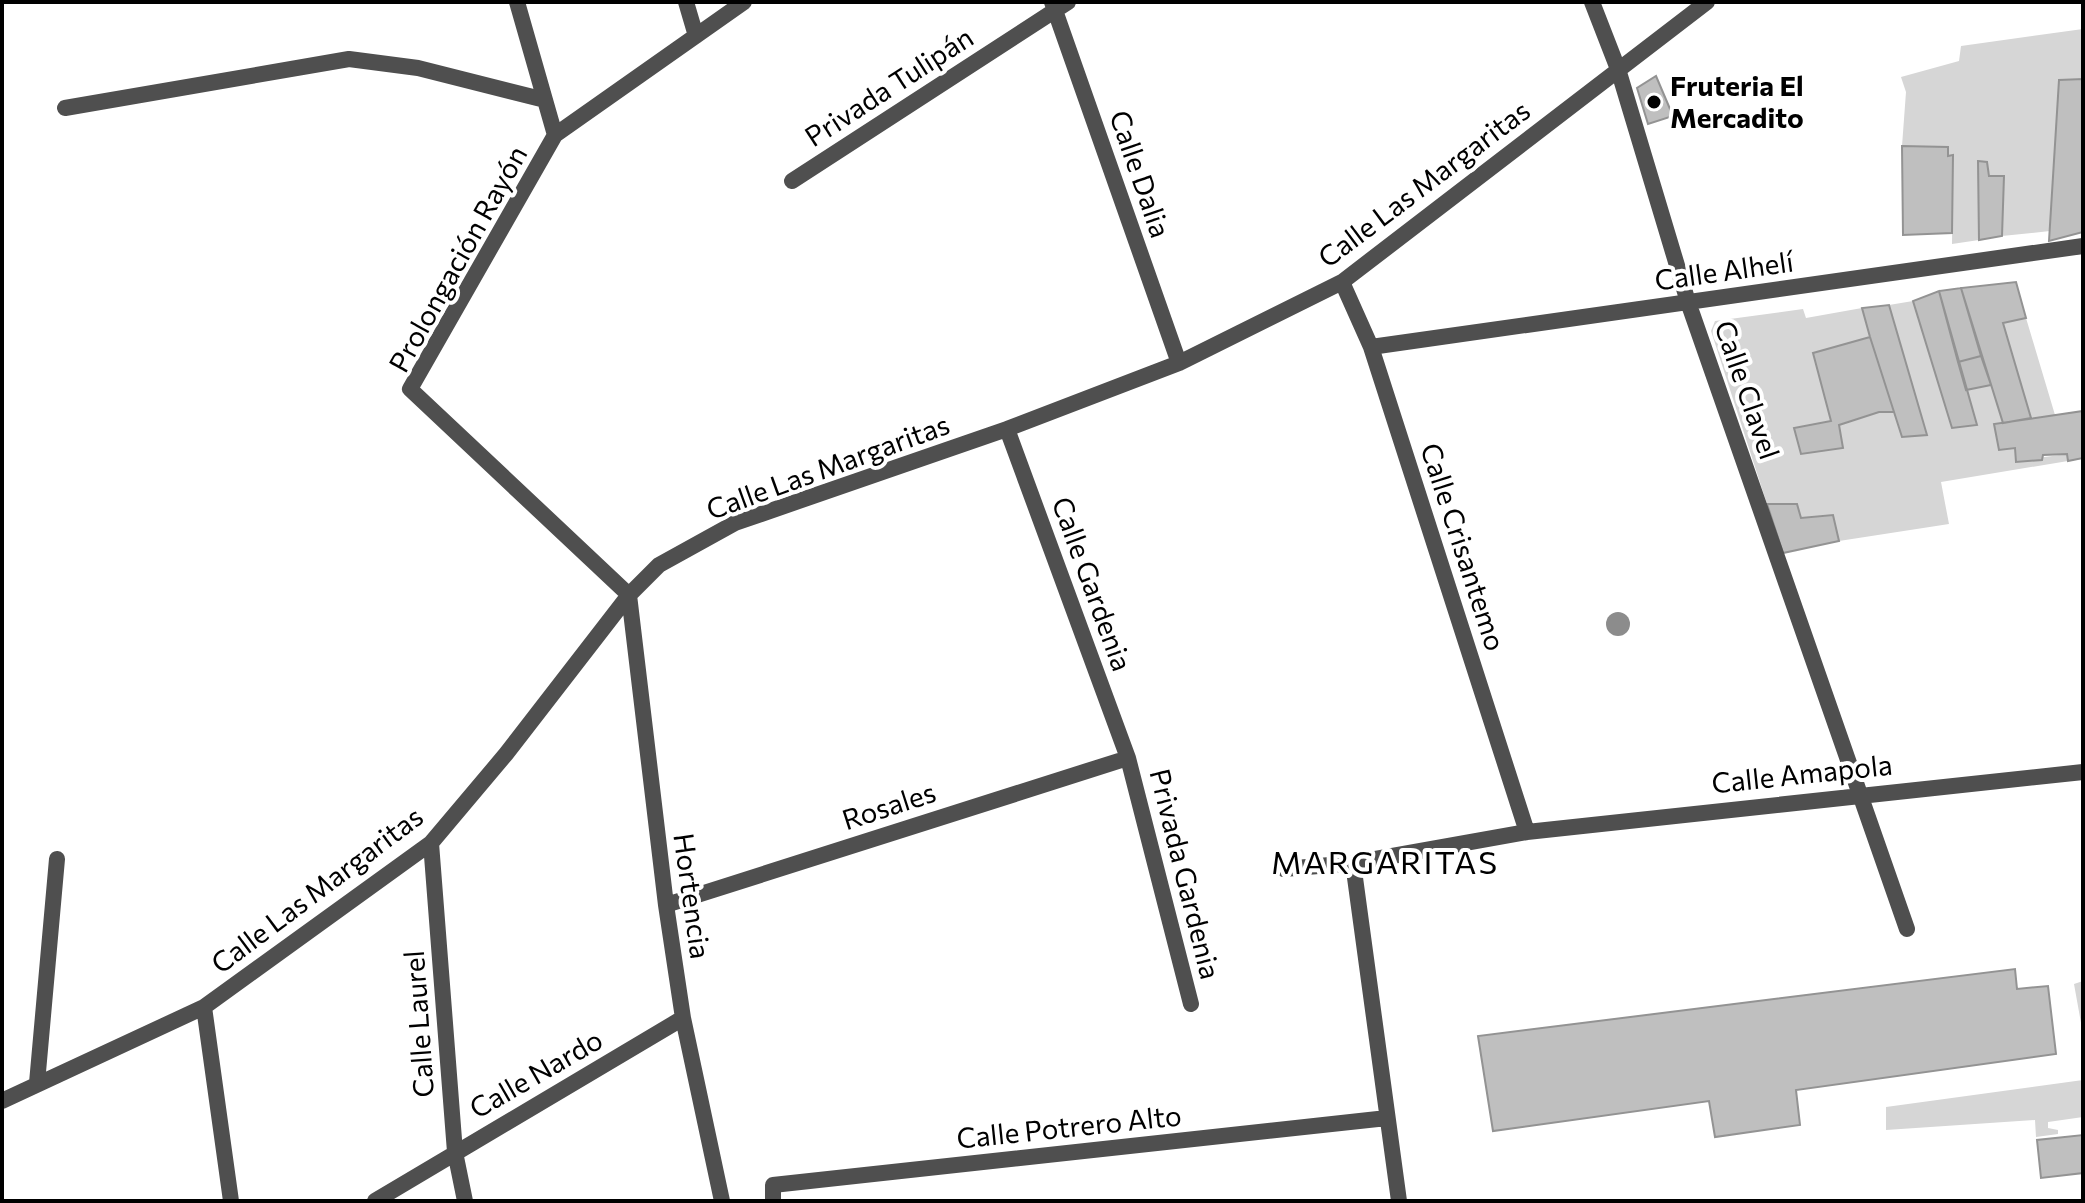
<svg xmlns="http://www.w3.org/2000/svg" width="2085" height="1203" font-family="Commissioner,sans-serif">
<rect width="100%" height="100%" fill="#fff"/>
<path fill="#d6d6d6" d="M2083,29V79L2059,80L2050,231L2002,236L1987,162L1978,161L1979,240L1952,244L1953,156H1948V147L1902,146L1906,92L1901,77L1959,61L1961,46Z
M1913,301L1952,428L1977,425L1966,390L1991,385L2003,423L1994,424L2015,448L2016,461L2067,454L2068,461L1941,482L1949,524L1839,541L1833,515L1801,518L1797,504H1767L1711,331L1715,321L1803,309L1806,318L1862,308L1870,337L1813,353L1831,421L1795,428L1801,454L1842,448L1839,425L1879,412H1894L1902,437L1926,435L1889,305Z
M2026,318L2055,415L2031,418L2003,323Z
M2083,981V1034L2074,984Z
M2083,1080V1117L2048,1122V1128L2058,1130V1134L2036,1137L2035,1120L1886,1130V1107Z"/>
<path fill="#bfbfbf" stroke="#939393" stroke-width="2" d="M1656,76L1673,116L1648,124L1637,88Z
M2083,79V232L2049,241L2059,80Z
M1902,146L1948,147V156L1953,155L1952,233L1903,235Z
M1978,161L1987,162L1989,176H2004L2002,236L1979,240Z
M2016,282L2026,318L2003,323L2031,418L2003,423L1961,288Z
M1961,288L1981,356L1958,362L1939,291Z
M1939,291L1977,425L1952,428L1913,301Z
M1889,305L1927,435L1902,437L1870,337L1862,308Z
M1870,337L1894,412H1879L1839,425L1843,448L1801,454L1794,428L1831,421L1813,353Z
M1981,356L1991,385L1966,390L1958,362Z
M2083,411V458L2068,461L2067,454L2043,455L2042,460L2016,462L2015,448L1999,450L1994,424Z
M1767,504H1797L1801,518L1833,515L1839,541L1783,553Z
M2015,969L2017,989L2048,986L2056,1054L1796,1090L1800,1125L1715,1137L1709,1101L1493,1131L1478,1036Z
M2083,1135V1173L2041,1178L2037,1140Z"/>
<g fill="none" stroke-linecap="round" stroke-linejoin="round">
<path stroke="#4f4f4f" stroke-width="16" d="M517,2L555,135
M686,2L696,36
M1052,2L1179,363
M1592,2L1618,69L1688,302L1907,929
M65,108L349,59L418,68L545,100
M792,181L1068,2
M1342,282L1371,347L1527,832
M1371,347L2083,246
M1007,429L1128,758L1191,1004
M431,843L455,1152L465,1201
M1353,863L1399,1201
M1284,869L1353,863L1527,832L2083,772
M666,905L1128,758
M204,1007L231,1201
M37,1083L57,859
M2,1101L204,1007L431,843L506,754L629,595L659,565L735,523L1007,429L1179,363L1342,282L1707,2
M375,1201L683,1018
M722,1201L683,1018L666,905L629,595L410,389L555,135L744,2
M773,1201V1185L1387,1118"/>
</g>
<circle fill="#8c8c8c" cx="1618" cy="624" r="12"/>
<circle fill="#000" stroke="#fff" stroke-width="3" cx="1654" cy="102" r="8"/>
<g text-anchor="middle" stroke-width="8" stroke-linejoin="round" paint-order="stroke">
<g font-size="28" font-weight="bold" fill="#000" stroke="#fff" text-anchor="start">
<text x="1670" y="96">Fruteria El<tspan x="1670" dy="32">Mercadito</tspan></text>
</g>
<g font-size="28" fill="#000" stroke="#fff">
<text transform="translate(889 87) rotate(-33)" y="10">Privada Tulipán</text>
<text transform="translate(1140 174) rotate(71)" y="10">Calle Dalia</text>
<text transform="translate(1424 184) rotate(-37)" y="10">Calle Las Margaritas</text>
<text transform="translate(458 259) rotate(-61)" y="10">Prolongación Rayón</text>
<text transform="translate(1724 271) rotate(-8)" y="10">Calle Alhelí</text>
<text transform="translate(1747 390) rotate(71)" y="10">Calle Clavel</text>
<text transform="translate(828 467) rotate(-20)" y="10">Calle Las Margaritas</text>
<text transform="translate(1463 547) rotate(72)" y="10">Calle Crisantemo</text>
<text transform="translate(1092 584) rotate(70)" y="10">Calle Gardenia</text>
<text transform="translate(1802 774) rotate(-6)" y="10">Calle Amapola</text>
<text transform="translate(889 806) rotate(-18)" y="10">Rosales</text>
<text transform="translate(1185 874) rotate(76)" y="10">Privada Gardenia</text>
<text transform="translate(317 890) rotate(-37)" y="10">Calle Las Margaritas</text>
<text transform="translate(692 896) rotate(82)" y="10">Hortencia</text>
<text transform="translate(419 1024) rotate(-94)" y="10">Calle Laurel</text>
<text transform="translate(536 1074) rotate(-30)" y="10">Calle Nardo</text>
<text transform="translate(1069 1127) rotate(-6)" y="10">Calle Potrero Alto</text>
</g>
<g font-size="32" letter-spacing="2" fill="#000" stroke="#fff">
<text x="1385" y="874">MARGARITAS</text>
</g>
</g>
<rect width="2085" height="1203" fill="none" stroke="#000000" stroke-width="8"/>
</svg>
